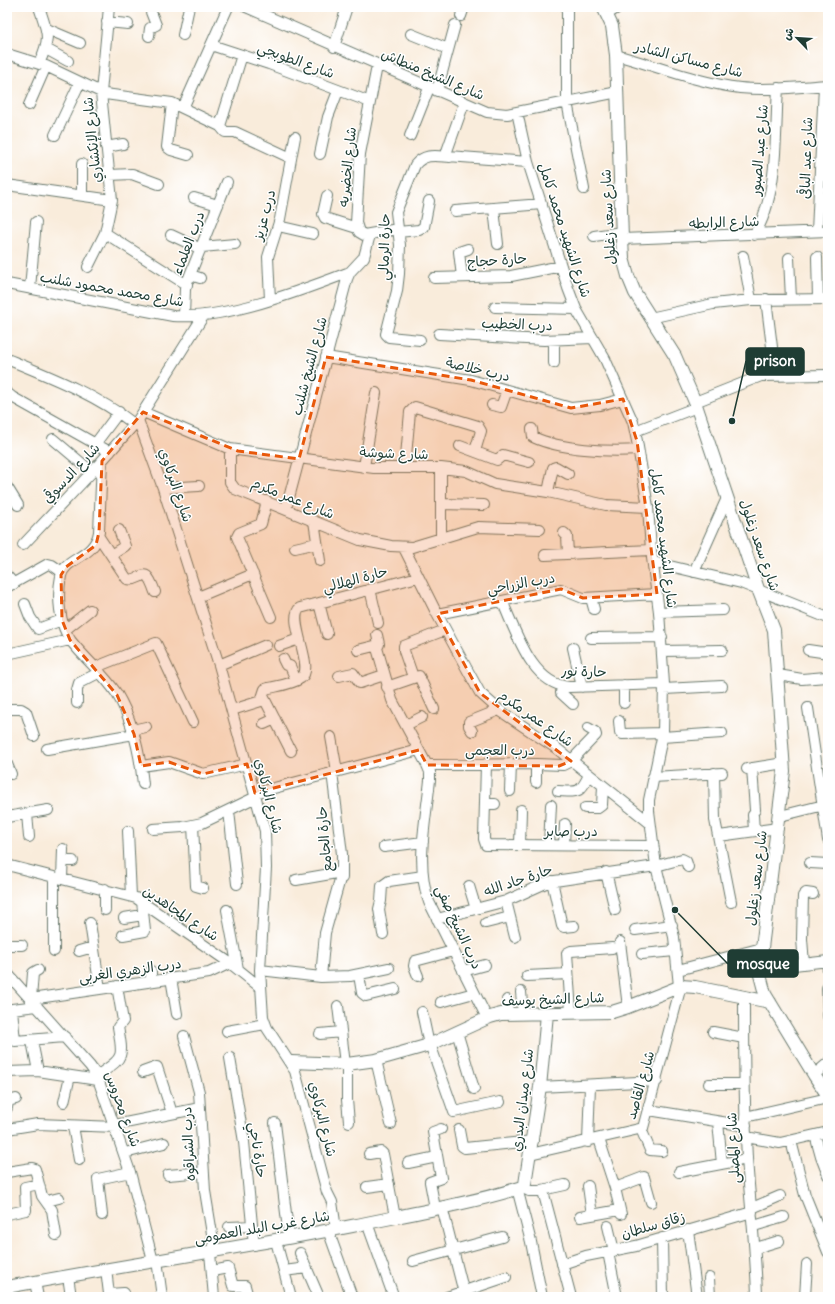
<svg xmlns="http://www.w3.org/2000/svg" width="835" height="1304" font-family="Delius,'Playpen Sans Arabic',sans-serif">
<rect width="100%" height="100%" fill="#fff"/>
<filter id="ink" filterUnits="userSpaceOnUse"><feTurbulence type="fractalNoise" baseFrequency=".025" numOctaves="2"/><feDisplacementMap in="SourceGraphic" scale="8" xChannelSelector="R" yChannelSelector="G"/><feConvolveMatrix kernelMatrix="1 2 1 2 8 2 1 2 1" color-interpolation-filters="sRGB"/></filter>
<filter id="wash" filterUnits="userSpaceOnUse"><feTurbulence type="fractalNoise" baseFrequency=".012" numOctaves="4" result="noise"/><feDisplacementMap in="SourceGraphic" scale="16" xChannelSelector="R" yChannelSelector="G"/><feGaussianBlur stdDeviation="0.9" result="paint"/><feColorMatrix in="noise" values="0 0 0 0 0 0 0 0 0 0 0 0 0 0 0 0 0 1.4 0 .05"/><feComposite in="paint" operator="in"/></filter>
<g filter="url(#wash)">
<rect width="100%" height="100%" fill="#f9ecdb"/>
</g>
<g filter="url(#ink)">
<g fill="none" stroke-linecap="round" stroke-linejoin="round">
<defs>
<path id="minor" d="M39,7C48,34 51,37 39,64
M246,7L487,112L507,114L618,92
M567,7V102L584,189
M607,14L619,7
M461,16L464,7
M107,22L128,24
M47,29L80,43
M411,34L448,49
M183,35L189,7
M149,36L150,28L156,25L151,12V7
M211,45L269,64L370,102
M334,47L347,7
M46,49L68,61
M7,54L46,66L105,94L172,103L220,126L225,132H235L291,158
M616,55C656,66 699,83 740,88C769,91 799,87 828,85
M377,66L360,154L356,223L359,232L364,235L398,229
M437,91L455,25
M172,103L167,147L171,150L188,155
M464,103L447,151L448,156L528,162
M29,105L46,66
M183,108L228,7
M517,112L528,162L568,288L576,309L605,359L633,422L637,441L648,507L651,550L659,612L664,684L663,733L649,800V811L656,866L674,937L679,986
M220,126L242,55
M55,135L80,82
M410,136L429,88
M106,147L123,144
M320,154L328,117L338,91
M109,175L132,174L159,184
M7,185L112,200
M82,195V164
M327,196L323,214L325,218L357,228
M194,198L218,205
M494,209L498,244
M455,211L542,204
M278,226L313,234
M817,231L824,86
M398,232L419,230L424,227L429,201
M105,233L187,285
M171,235L201,249
M754,235C779,196 775,134 778,88
M594,236L622,232
M622,239L828,231
M202,247L235,244
M743,256L751,300
M817,257L818,299
M789,258L791,299
M88,267L105,233L112,200L101,93L109,7
M190,275L200,278
M462,277L459,252L468,249
M434,278L511,276L561,266
M7,284L173,316C225,320 300,291 350,272
M30,288L36,222
M766,299L772,347
M270,300L268,257L280,219L295,137
M495,307L576,309
M184,316L185,289L188,280L227,182
M650,318L713,304L751,300L828,299
M439,334L544,340L593,338
M420,340L389,337L386,334L397,291L399,274L400,245L396,212L415,165C425,153 436,156 450,157
M326,357L471,380L571,408L600,405L623,399
M7,359C51,377 97,395 134,424
M554,363V340
M7,393L12,397L110,452
M695,402L761,376L828,375
M492,405L501,407L507,390
M143,412L230,449L374,468H441L466,471L495,484L548,492L606,505L648,507
M138,420L163,488L219,665L265,831L266,868L260,970L263,1017L267,1028L295,1071L327,1192L332,1202L336,1229
M532,429L533,437C561,450 608,452 638,450
M635,431L697,407
M53,439L92,472
M95,444L119,412
M460,446L497,460L503,455L529,462
M230,449V482L235,489L360,540L391,546L412,547L478,527L540,529
M102,461L99,532C95,558 64,558 61,576C57,595 59,625 71,641C86,660 104,674 117,694C133,721 140,754 143,784
M364,467L376,393
M405,467L410,412L415,407L478,426L481,431L475,451
M441,468V539
M7,487L18,505
M163,488L199,486
M548,492L553,468L556,467L568,474
M267,501L261,524L239,533L237,537L271,617
M441,504L484,505
M286,509L347,279L350,272L364,257L370,235
M314,521L320,561
M564,533L567,536L568,554
M99,537L127,579C143,583 144,561 155,592
M23,545L92,472L138,420L204,315
M295,548L317,543
M404,548L437,614L480,693L499,710L556,748L650,823
M111,555L125,546L119,530
M545,555L651,550
M653,562L741,583L828,618
M694,572L727,498
M7,576L14,584
M7,587L48,564L52,565L62,572
M370,589L378,623
M198,597L253,574
M591,598L594,609
M502,601C516,631 531,684 569,687L664,684
M319,603L327,634
M25,604L30,617L38,629L62,620
M659,612L723,610
M437,614L561,589L583,598L657,594
M66,629L90,610
M377,635L379,644L377,648L392,700L427,765L430,772V780C426,820 415,864 429,902L487,1018
M591,638L662,637
M279,646L299,639
M573,648L582,687
M358,650L378,645
M808,650L828,653
M663,651L722,650
M7,654L70,640
M283,659L286,665L290,666L296,680
M219,665L266,645
M96,667L156,643L193,722
M778,675L802,679L826,677
M339,676L353,673L360,683L384,675
M413,677L404,651V646L445,630
M562,686L561,693L573,704
M387,687L419,676L434,709
M664,689L722,686
M263,696L291,751
M77,703V690L79,683L100,672
M624,703V685
M808,708L828,840
M7,709H21L26,712L34,736
M232,710L261,701L265,689C276,686 291,685 301,678C316,668 286,619 300,608L418,577
M619,721L620,732L622,734L663,733
M264,724L275,719
M406,725L422,717
M132,730L146,727
M472,731L469,726V722L499,710
M331,737L337,771
M662,737L722,733
M47,749L134,734
M7,764L11,774
M486,764L484,839L486,845L652,846
M427,765L536,764L563,765L571,761L596,735L595,732L588,728
M141,766L169,762L203,774L247,764
M752,768L755,810
M747,769L784,763
M332,772L342,854V878
M714,773L715,820L731,902
M653,777L722,773
M536,782V764
M510,791L511,764
M558,791C578,792 580,794 589,775
M255,793L419,750
M485,804H495
M585,808H598L602,805L603,786
M229,811L237,884
M27,814L29,837
M753,815L754,831
M780,816L828,804
M7,817L48,810
M193,825L196,886L203,888
M153,829L183,827L202,823L256,797
M128,831L131,896
M719,836L778,828
M520,845L521,810
M549,845L551,805
M564,845L565,824
M384,847L423,842
M63,861H73
M810,863L828,864
M7,865L136,898L230,963L260,987
M606,872L615,910
M62,879L63,849
M296,880L342,872L325,933L321,977
M552,881L562,926L564,927L574,926
M469,886L476,909
M105,889V910
M506,901L515,937
M227,910L238,969
M124,918L143,915
M437,919L506,901L548,882L656,866L682,859L686,861L688,867
M90,923L100,989
M486,923L510,917
M635,930L672,925
M383,934L379,909L381,901L382,886L389,881L423,876
M123,935L145,931L142,901
M620,942L628,1007
M7,945H22
M54,951V877
M79,951L93,947
M642,954L675,951
M827,961L828,971
M804,964L802,939L803,896L806,893L813,894
M760,969L828,961
M38,970L33,973L31,999L209,973L230,963
M260,970L321,977L350,976L389,968
M678,970L762,948
M151,971V981
M463,971L485,965
M7,973L90,1066L97,1076L130,1172L153,1261
M359,975L362,993L366,996L395,989
M418,976L414,966L415,961L453,951
M527,976L568,974
M171,978L177,1014
M827,988L828,1016
M521,992L523,1014
M744,996C744,1050 744,1104 747,1158C750,1204 756,1250 757,1297
M507,1000L508,1014
M441,1002L474,993
M37,1006L12,1009L15,1041L65,1037
M338,1006L345,1064
M422,1012L429,1045
M571,1013L567,953L571,951L612,948
M227,1031L265,1024
M457,1032L474,1089
M713,1032L744,1038
M320,1034L341,1032
M184,1036L199,1092L205,1191L215,1252
M32,1041L38,1071
M430,1044L454,1112L500,1102
M230,1058L244,1142L254,1245
M376,1060L391,1124
M347,1064V1100L349,1122
M7,1072L38,1071L98,1080
M143,1072L157,1067L172,1113
M814,1075L828,1063
M97,1076C123,1057 124,1060 118,1027L123,1021L117,986
M709,1084H744
M540,1087L657,1081
M64,1102L70,1076
M7,1108L8,1101L16,1099
M649,1110L746,1126
M745,1117L828,1098
M718,1122L722,1164
M275,1123L289,1238
M115,1125L200,1108
M73,1126L79,1160
M7,1129L38,1124L116,1127
M641,1129L650,1150L662,1151
M459,1130L462,1146L465,1148L533,1141
M815,1135L821,1157L828,1175
M746,1137L780,1143L828,1132
M599,1139L615,1188L621,1214
M791,1141L805,1195L828,1252
M588,1142L590,1085
M125,1153L164,1143
M369,1154L381,1152L383,1154L395,1217
M530,1154L643,1128L681,986
M408,1163L437,1157
M7,1172L32,1168L35,1169L42,1196L52,1210L56,1235
M679,1172L747,1159
M168,1175L203,1172
M588,1186L592,1215
M367,1187L389,1184
M521,1187L529,1191H543L571,1297
M517,1188L531,1242L542,1297
M615,1188L644,1177L651,1202
M542,1190L565,1185
M47,1201L59,1198
M442,1207L465,1297
M435,1208L430,1182L441,1178L433,1132L441,1129
M752,1208L780,1196
M7,1214L26,1210L25,1187L39,1184
M102,1215L98,1179L130,1172
M580,1217L620,1210
M367,1223L392,1292
M608,1226L614,1251
M754,1226L784,1217
M229,1227L252,1226
M328,1230L352,1297
M688,1230L697,1297
M662,1238L663,1297
M276,1241L291,1297
M756,1248L779,1241
M608,1252L617,1297
M210,1253L214,1297
M300,1253L319,1297
M157,1260L162,1297
M413,1261L502,1237
M562,1264L586,1256L636,1246L752,1212
M106,1269L109,1294L124,1293
M212,1271L228,1268L233,1286H245L248,1297
M284,1271L307,1268
M68,1276L71,1297
M709,1278L710,1297
M35,1282L38,1297
M447,1297L506,1277
M805,1297L807,1264"/>
<path id="tertiary" d="M603,7L612,26L616,55L622,239L623,258L628,276L635,293L675,356L695,402L758,589L774,630L784,771L760,964V975L765,994L814,1075L828,1096
M291,1062L347,1064L376,1060L429,1045L490,1017L501,1014L612,1012L628,1007L681,986L695,987L770,1002
M7,1287C122,1266 237,1248 352,1226C409,1214 468,1204 523,1187L525,1184L540,1087L547,1014"/>
</defs>
<use href="#minor" stroke="#6b7a6e" stroke-width="12"/>
<use href="#tertiary" stroke="#6b7a6e" stroke-width="14"/>
<use href="#minor" stroke="#fff" stroke-width="10"/>
<use href="#tertiary" stroke="#fff" stroke-width="12"/>
</g>
</g>
<path fill="#e8590c" fill-opacity="0.2" stroke="#e8590c" stroke-width="3" stroke-dasharray="8 5" stroke-linejoin="round" d="M326,357L471,380L571,408L623,399L637,441L657,594L583,598L561,589L437,614L480,693L571,761L559,766L427,765L419,750L255,793L247,764L203,774L169,762L141,766L134,734L117,695L70,640L62,620L61,575L66,567L96,545L99,532L102,461L143,412L238,451L299,459Z"/>
<g text-anchor="middle" stroke-width="3" stroke-linejoin="round" paint-order="stroke">
<g font-size="14" fill="#1f3d34" stroke="#fff">
<text transform="translate(689 59) rotate(14)" y="5">شارع مساكن الشادر</text>
<text transform="translate(296 60) rotate(20)" y="5">شارع الطوبجي</text>
<text transform="translate(433 74) rotate(23)" y="5">شارع الشيخ منطاش</text>
<text transform="translate(92 140) rotate(-96)" y="5">شارع الإنكشاري</text>
<text transform="translate(759 150) rotate(-85)" y="5">شارع عبد الصبور</text>
<text transform="translate(806 158) rotate(-88)" y="5">شارع عبد الباقى</text>
<text transform="translate(347 167) rotate(-84)" y="5">شارع الخضريه</text>
<text transform="translate(264 215) rotate(-75)" y="5">درب عزيز</text>
<text transform="translate(608 217) rotate(-93)" y="5">شارع سعد زغلول</text>
<text transform="translate(724 222) rotate(-2)" y="5">شارع الرابطه</text>
<text transform="translate(565 230) rotate(72)" y="5">شارع الشهيد محمد كامل</text>
<text transform="translate(188 243) rotate(-69)" y="5">درب العلماء</text>
<text transform="translate(384 247) rotate(-89)" y="5">حارة الرمالي</text>
<text transform="translate(497 260) rotate(-4)" y="5">حارة حجاج</text>
<text transform="translate(112 289) rotate(10)" y="5">شارع محمد محمود شلنب</text>
<text transform="translate(517 324) rotate(2)" y="5">درب الخطيب</text>
<text transform="translate(309 366) rotate(-75)" y="5">شارع الشيخ شلنب</text>
<text transform="translate(478 369) rotate(13)" y="5">درب خلاصة</text>
<text transform="translate(394 453) rotate(2)" y="5">شارع شوشة</text>
<text transform="translate(71 473) rotate(-47)" y="5">شارع الدسوقي</text>
<text transform="translate(176 485) rotate(71)" y="5">شارع البركاوي</text>
<text transform="translate(293 498) rotate(22)" y="5">شارع عمر مكرم</text>
<text transform="translate(664 538) rotate(83)" y="5">شارع الشهيد محمد كامل</text>
<text transform="translate(760 545) rotate(71)" y="5">شارع سعد زغلول</text>
<text transform="translate(355 579) rotate(-15)" y="5">حارة الهلالي</text>
<text transform="translate(521 583) rotate(-10)" y="5">درب الزراحي</text>
<text transform="translate(584 671) rotate(2)" y="5">حارة نور</text>
<text transform="translate(536 718) rotate(35)" y="5">شارع عمر مكرم</text>
<text x="500" y="755">درب العجمى</text>
<text transform="translate(269 796) rotate(76)" y="5">شارع البركاوي</text>
<text x="571" y="836">درب صابر</text>
<text transform="translate(324 839) rotate(-95)" y="5">حارة الجامع</text>
<text transform="translate(756 878) rotate(-83)" y="5">شارع سعد زغلول</text>
<text transform="translate(518 880) rotate(-19)" y="5">حارة جاد الله</text>
<text transform="translate(181 913) rotate(34)" y="5">شارع المجاهدين</text>
<text transform="translate(459 927) rotate(65)" y="5">درب الشيخ صفي</text>
<text transform="translate(130 970) rotate(-8)" y="5">درب الزهري الغربى</text>
<text transform="translate(553 999) rotate(-2)" y="5">شارع الشيخ يوسف</text>
<text transform="translate(640 1085) rotate(-74)" y="5">شارع القاصد</text>
<text transform="translate(522 1100) rotate(-83)" y="5">شارع ميدان البدري</text>
<text transform="translate(123 1109) rotate(70)" y="5">شارع محروس</text>
<text transform="translate(323 1119) rotate(76)" y="5">شارع البركاوي</text>
<text transform="translate(188 1144) rotate(-93)" y="5">درب الشراقوه</text>
<text transform="translate(733 1148) rotate(-93)" y="5">شارع المصلى</text>
<text transform="translate(258 1150) rotate(82)" y="5">حارة ناجي</text>
<text transform="translate(653 1225) rotate(-16)" y="5">زقاق سلطان</text>
<text transform="translate(262 1227) rotate(-10)" y="5">شارع غرب البلد العمومى</text>
</g>
</g>
<path fill="none" stroke="#1f3d34" stroke-width="1.5" d="M732 421L746 361M675 910L728 964"/>
<g fill="#1f3d34" stroke="#fff" stroke-width="1.5">
<circle cx="732" cy="421" r="4"/>
<circle cx="675" cy="910" r="4"/>
</g>
<g fill="#1f3d34" stroke="#1f3d34" stroke-width="1.5">
<rect x="746" y="348" width="58" height="27" rx="4"/>
<rect x="728" y="950" width="70" height="27" rx="4"/>
</g>
<g font-size="15" text-anchor="middle" font-weight="bold" fill="#fff">
<text x="775" y="366">prison</text>
<text x="763" y="969">mosque</text>
</g>
<rect width="835" height="1304" fill="none" stroke="#fff" stroke-width="24"/>
<g transform="translate(797 38) rotate(295)" stroke="#ffffff" stroke-width="3" paint-order="stroke">
<path d="M0-3L7 15L0 10L-7 15Z" fill="#1f3d34"/>
<text y="-6" font-size="11" font-weight="bold" text-anchor="middle" fill="#1f3d34">ش</text>
</g>
</svg>
